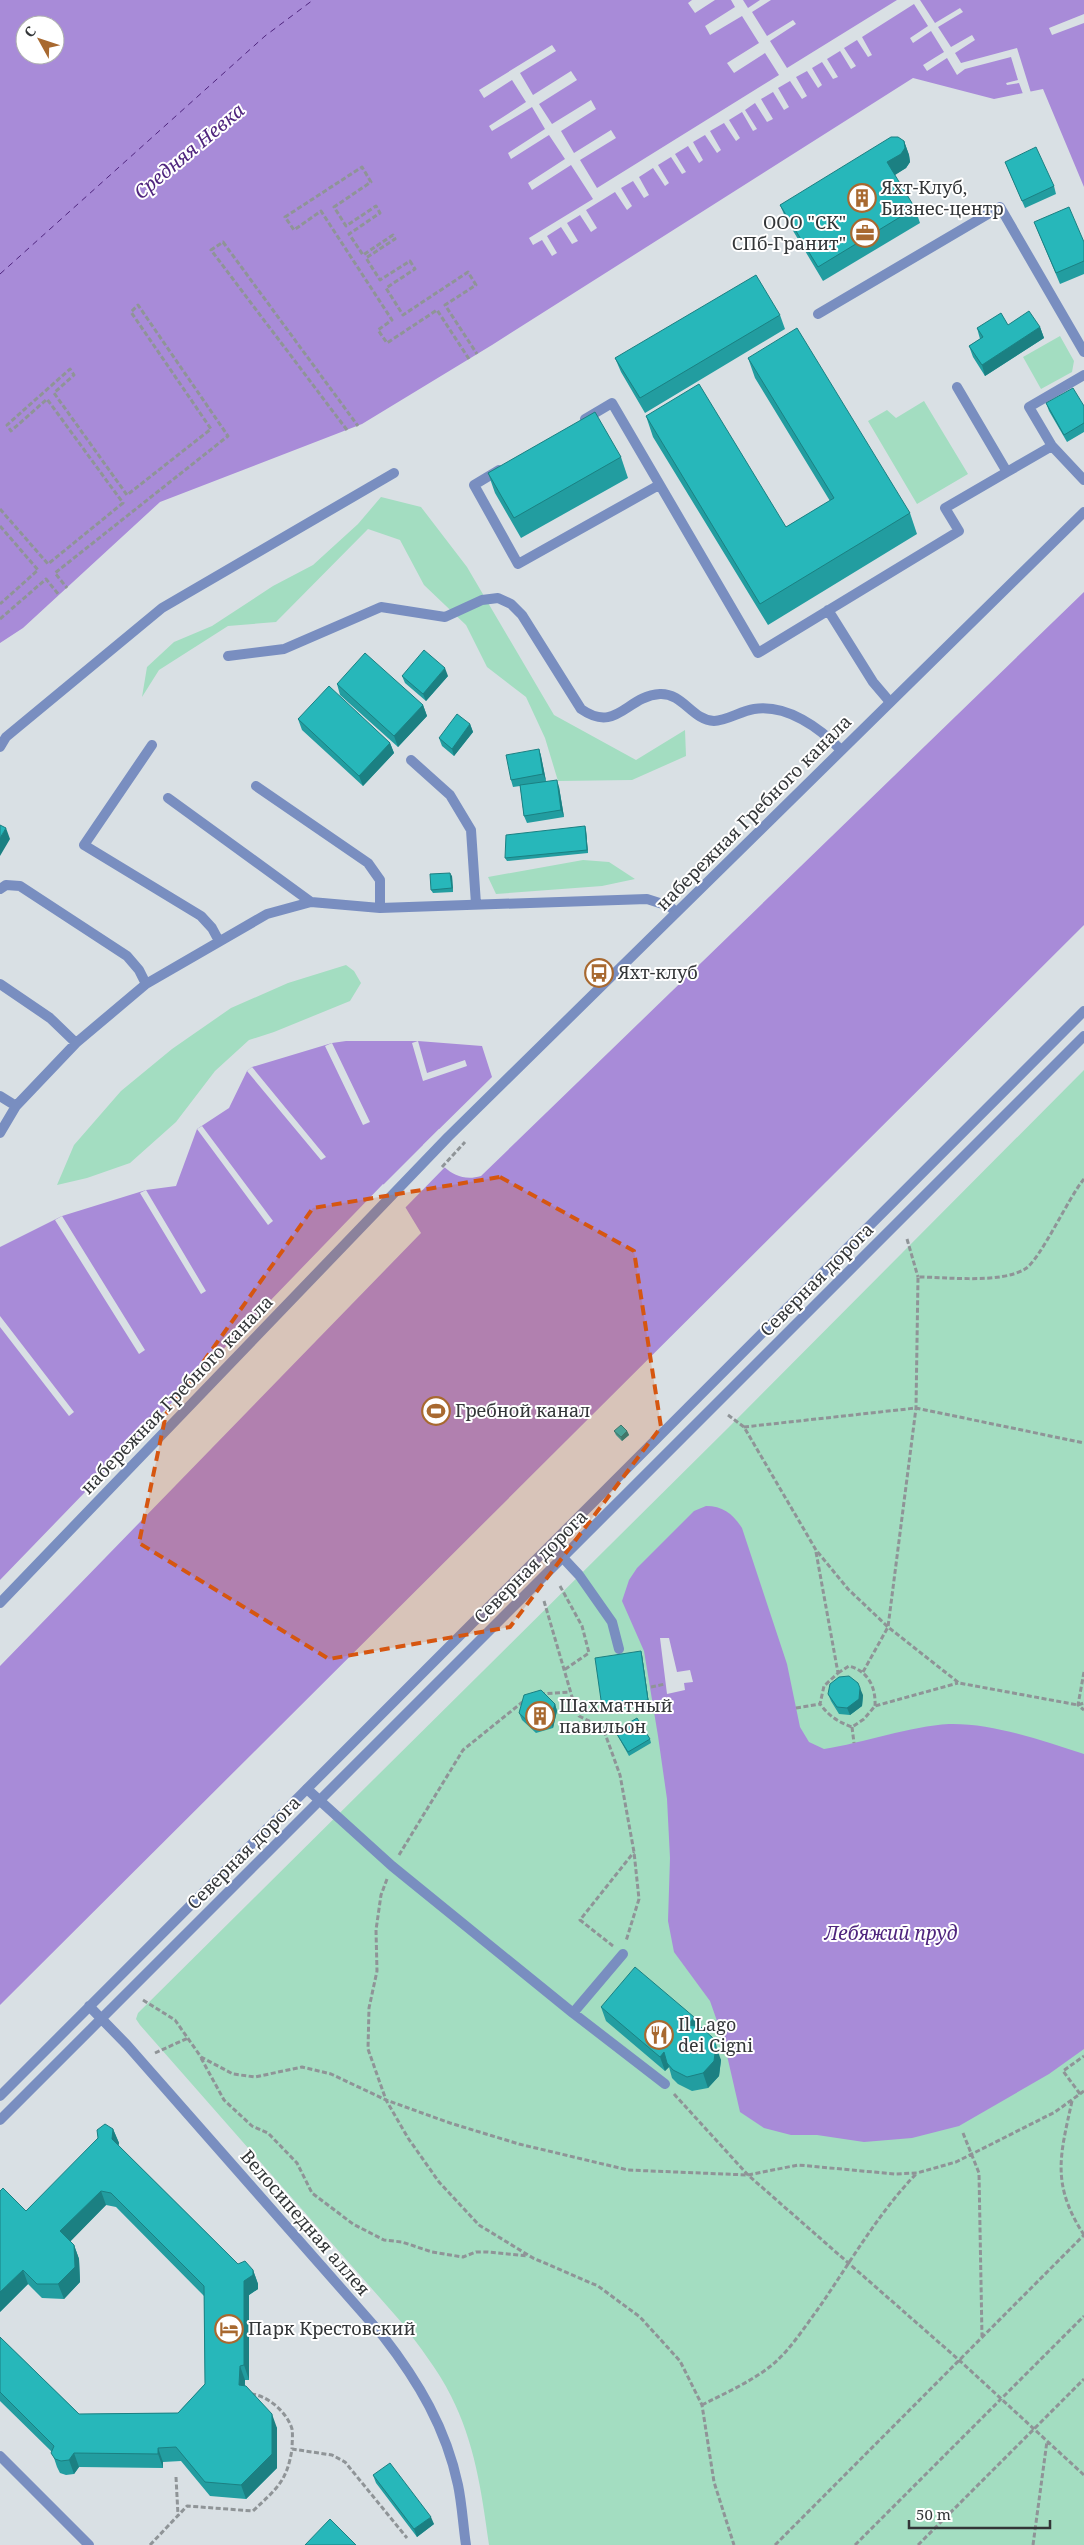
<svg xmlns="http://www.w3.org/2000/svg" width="1084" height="2545" font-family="'Noto Serif',serif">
<rect width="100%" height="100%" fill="#d9e0e4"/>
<path fill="#a3ddc1" d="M1060,336L1074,361L1072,372L1041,389L1023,357Z
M924,401L968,474L917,504L868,421L887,410L896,418Z
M381,497L421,507L467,567L554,715L636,760L685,730L686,756L632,780L558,781L545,738L526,697L487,667L466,625L424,585L400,540L368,529L276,622L228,626L159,670L142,697L147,667L174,642L212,626L273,586L313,565L358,524Z
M583,860L609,862L635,879L602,886L496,894L488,877Z
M346,965L354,971L361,983L350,1001L274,1032L249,1040L215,1071L176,1122L130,1163L87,1178L57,1185L74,1145L121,1091L172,1049L231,1008L288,983Z
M1084,1070V2545H489C482,2494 475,2443 451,2396C438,2370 419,2346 402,2323L140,2025L136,2019L138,2013L728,1428Z"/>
<path fill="#a88bd8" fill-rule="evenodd" d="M0,0H1084V187L1043,89L994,99L913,78L492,345L362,424L160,502L23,628L0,643ZM25,25H55V55H25Z
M1084,592V925L0,2005V1666L421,1233L404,1205L383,1184L0,1580V1247L62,1216L146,1190L176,1186L197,1129L229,1108L247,1071L252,1067L332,1043L346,1041H418L482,1046L492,1077L423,1145C440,1163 454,1184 481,1176Z
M706,1506C723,1506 733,1514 742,1528L787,1664L800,1727L809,1742L824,1749C863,1743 911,1726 949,1724C994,1723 1042,1741 1084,1754V2049L1049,2074L959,2126L912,2138L864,2142L817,2135H791L764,2128L740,2112L723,2038L710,2001L674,1952L668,1921L670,1858L667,1799L658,1736L644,1651L622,1601L629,1580L637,1568L694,1511Z"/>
<path fill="#d9e0e4" d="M692,0H715L695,13L688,3Z
M731,0H743L748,8L760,0H771L752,12L767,36L793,20L796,24L770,41L787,68L897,0H920L935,23L960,8L963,12L938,27L951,47L972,35L975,40L955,53L961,63L1017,48L1031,93L1023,94L1019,83L1007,85L1006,83L1018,80L1011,57L965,69L957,75L947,58L927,71L923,65L944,52L931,31L913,43L910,38L928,26L914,4L862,37L872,55L868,57L857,40L844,48L856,66L851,69L840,51L827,59L838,77L833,79L822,62L812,68L822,85L818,88L807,71L796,77L807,96L802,99L790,81L778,88L789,107L784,110L773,92L761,99L773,119L767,122L755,103L745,110L757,129L753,131L742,112L729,120L740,138L736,141L724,123L710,131L721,150L717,153L705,135L693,142L703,160L699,163L688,146L675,154L686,172L682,174L671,157L658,165L669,183L665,186L653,168L639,177L649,195L644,198L633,181L621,188L632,206L627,210L615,192L586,210L597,228L591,232L580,215L567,223L578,241L572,244L561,227L547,236L557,253L552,256L542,240L533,245L529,238L593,199L571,165L532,190L528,183L565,159L549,135L511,159L508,153L545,129L532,107L492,131L489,126L526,102L512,80L484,98L479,90L552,45L556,51L520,73L533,95L571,71L577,80L539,104L552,124L591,100L596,109L561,131L574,153L611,130L616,138L580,160L597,188L779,75L765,53L734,73L727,63L759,43L742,16L710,35L705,26L735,7Z
M1084,14V23L1052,35L1049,28Z
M418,1041L427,1073L465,1060L467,1066L423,1081L412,1043Z
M332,1043L370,1122L363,1125L325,1046Z
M252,1067L326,1157L321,1160L247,1071Z
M202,1126L273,1221L268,1225L197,1129Z
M439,1129L441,1130L426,1145L447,1165L404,1209L383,1188L370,1201L368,1200Z
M146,1190L206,1291L201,1294L140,1193Z
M62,1216L145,1350L139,1354L55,1220Z
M0,1316L74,1412L69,1416L0,1327Z
M660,1638H669L677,1672L690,1670L693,1682L684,1683L685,1690L667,1694Z"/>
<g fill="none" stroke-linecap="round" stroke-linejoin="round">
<path stroke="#4f257e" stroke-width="1" stroke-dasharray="6 5" stroke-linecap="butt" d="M0,274L265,36L313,0"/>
<path stroke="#8f9497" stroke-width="3" stroke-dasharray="5 2.5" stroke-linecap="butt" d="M469,359L437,310L387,343L378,330L392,320L321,211L294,230L285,217L362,167L371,182L334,207L346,226L376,206L380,213L349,234L363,255L393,235L395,239L366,258L380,280L410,261L415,269L386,288L403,315L468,272L476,285L445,305L477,354
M347,430L211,250L223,242L358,426
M0,509L48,564L123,503L47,399L11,431L7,425L70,369L74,375L54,393L127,495L211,429L131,312L138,305L228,436L55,573L67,588
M0,526L38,570L0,604
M0,619L46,579L59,595
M677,883L686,882
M442,1167L465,1142
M907,1239L918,1277
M728,1415L744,1427L816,1550L848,1589L888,1627L959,1683L1078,1705L1084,1703
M744,1427L916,1408L1084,1443
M816,1552L838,1673L824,1686L820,1704C829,1716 838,1722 852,1727L864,1719L875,1706L958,1683
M560,1586L582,1626L589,1653L564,1670
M544,1601L575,1707L579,1716L603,1728L620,1775L634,1852L639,1899L626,1941
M863,1672L888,1627L916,1408L918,1277C946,1277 1001,1284 1025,1269C1041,1259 1068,1198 1084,1179
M1084,1672L1078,1705L1084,1710
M838,1673L849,1666C868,1671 876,1687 875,1706
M651,1687L665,1684
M540,1694L570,1692
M796,1708L820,1704
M852,1727L854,1743
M399,1855L463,1750L525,1700
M387,1879L381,1895L376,1930L377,1971L369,2008L368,2049L386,2100L408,2138L439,2182L479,2225L533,2258L598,2286L640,2317L680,2361L702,2405L714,2482L734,2545
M613,1946L580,1920L634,1852
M143,2000L175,2020L201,2057L233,2074L255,2077L302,2067L331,2074L386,2100L450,2123L519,2144L628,2170L748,2175L798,2165L895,2174L917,2173L956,2162L1055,2112L1084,2091
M155,2053L188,2038
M201,2058L224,2100L252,2126L268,2133L297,2163L312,2193L353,2224L384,2240L402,2242L432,2252L463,2257L476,2252H488L527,2256
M674,2094L748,2175L959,2360L1084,2475
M1080,2094L1063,2071L1084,2056
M1072,2101C1060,2156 1051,2184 1084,2235
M963,2133L979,2173L982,2337
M251,2394C267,2395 287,2412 292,2429C293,2435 292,2443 292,2449
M702,2405C725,2393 751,2382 772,2365C790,2350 804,2328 818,2309C850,2263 878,2213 917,2173
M176,2477L178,2515
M150,2545L187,2506L253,2511C276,2489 287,2482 292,2449L332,2455L345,2462L407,2538
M775,2545L1084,2235
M855,2545L1084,2316
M918,2545L1084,2379
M1033,2545L1047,2441"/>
<path stroke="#798ec0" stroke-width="10" d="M818,314L1000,207L1084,352
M957,387L1007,472L1052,446L1084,480
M585,419L612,403L758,653L959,531L945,508L1007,472
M1052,446L1029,407L1084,375
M499,470L474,485L518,564L659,485
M828,610L873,682L890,702
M228,656L284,649L381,607L445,617L482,600L498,598L511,604L522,615L581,709C617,734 626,696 660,694C683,693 692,720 714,721C726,721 741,711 754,709C787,704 820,728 841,750
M152,745L84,845L201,916L212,928L219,941
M0,747L6,737L162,608L394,473
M411,760L450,795L471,830L476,904
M256,786L368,863L380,880V908
M168,798L311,902
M0,889L6,885L20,886L127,956L139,970L146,984
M0,984L50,1018L76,1043
M0,1096L16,1106
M0,1133L16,1106L76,1043L146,984L267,914L311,902L380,908L647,899L669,906L676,912
M551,1545L579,1575L612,1622L619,1649
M307,1789L392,1866L573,2013L665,2084
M573,2013L623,1954
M0,2456L89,2545"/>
<path stroke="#798ec0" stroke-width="10" d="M0,1603L448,1137L1084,512
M89,2006L127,2045L383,2336C418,2381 446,2428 458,2485C462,2504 463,2525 466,2545
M0,2096L1084,1011
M0,2120L1084,1036"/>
</g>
<path fill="#229da0" d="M904,141L909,155L910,162L906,168L894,175L915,208L920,223L823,281L786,219L780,205Z
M1005,162L1054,186L1056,194L1025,208Z
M1034,222L1084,242V274L1060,284Z
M780,315L785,329L645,413L621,372L615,358Z
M1008,325L1040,327L1044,338L985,376L973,357L969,346L980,339L977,328Z
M748,358L910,513L917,534L768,625L653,437L646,416L786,527L830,501L755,378Z
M1046,403L1084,406V432L1067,442L1049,411Z
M621,457L628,478L521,538L495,493L488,473Z
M402,676H448L426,701L405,683Z
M337,684L423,705L427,716L398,747L340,695Z
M298,719L390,743L394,753L363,786L302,730Z
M470,724L473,732L454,756L442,746L439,738Z
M539,749L541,756L546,781L559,787L564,817L527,823L524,816L520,786L513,787L511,780Z
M585,826L586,830L588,853L507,861L505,858Z
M452,876L453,892L433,893L431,890Z
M614,1431H627L629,1435L622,1441L616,1435Z
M641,1651L642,1655L649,1704L603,1711L602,1707Z
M828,1694L863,1695L862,1706L850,1715L839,1714L831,1701Z
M555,1704L557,1711L553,1728L536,1733L522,1720L519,1713Z
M615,1731L650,1739L651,1743L629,1756Z
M601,2007L694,2017L698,2027L721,2060L719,2076L708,2088L692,2091L678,2084L672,2078L669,2067L665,2071L606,2021Z
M113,2129L119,2143L118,2145L238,2264L253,2270L258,2284V2289L249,2295V2380H245V2386L277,2428V2468L246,2499L210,2496L181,2461L163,2462V2468L79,2467L74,2474L66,2475L60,2473L57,2467L52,2452L0,2401V2337L79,2414L178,2413L205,2384L204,2296L116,2207L106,2205L70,2241L74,2245L79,2259L80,2282L64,2299L42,2298L28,2284L0,2312L26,2211Z
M373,2475L434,2524L417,2537L376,2483Z"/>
<path fill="#1b8082" d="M904,141L909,155L910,162L906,168L892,177L887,162Z
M1040,327L1044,338L985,376L982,365Z
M445,668L448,676L426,701L423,694Z
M423,705L427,716L398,747L394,736Z
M470,724L473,732L454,756L452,749Z
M390,743L394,753L363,786L359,776Z
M539,749L541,756L546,781L543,774Z
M557,780L559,787L564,817L561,810Z
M585,826L586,830L588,853L587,850Z
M6,828L10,839L0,856V838Z
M450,873L452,876L453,892L452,888Z
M627,1431L629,1435L622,1441L621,1437Z
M641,1651L642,1655L649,1704L648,1700Z
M860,1688L863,1695L862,1706L850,1715L847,1708Z
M555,1704L557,1711L553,1728L550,1720Z
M694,2017L699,2031L688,2025Z
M716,2046L721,2060L719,2076L708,2088L703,2073Z
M664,2052L669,2067L665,2071L660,2057Z
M113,2129L119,2143L117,2154L112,2139Z
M101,2191L106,2205L66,2246L60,2231Z
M74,2245L79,2259L80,2282L64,2299L58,2284Z
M23,2270L28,2284L0,2312V2292Z
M253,2270L258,2284V2289L249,2295V2380L244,2365V2281Z
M240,2366L245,2380L244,2400L239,2385Z
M272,2414L277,2428V2468L246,2499L241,2485Z
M158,2448L163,2462V2468L158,2454Z
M74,2453L79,2467L74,2474L69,2460Z
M431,2517L434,2524L417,2537L414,2529Z"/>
<path fill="#27b7ba" stroke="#1b8082" d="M891,137H898L904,141L905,148L901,154L887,162L915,208L818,267L780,205Z
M1036,147L1054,186L1022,201L1005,162Z
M1069,207L1084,242V261L1056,273L1034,222Z
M756,275L780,315L640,398L615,358Z
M1029,311L1040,327L982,365L969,346L983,337L977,328L1001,313L1008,325Z
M797,328L910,513L760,604L646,416L699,384L786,527L834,498L748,358Z
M1073,388L1084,406V423L1064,435L1046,403Z
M595,412L621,457L514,518L488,473Z
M424,650L445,668L423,694L402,676Z
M365,653L423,705L394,736L337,684Z
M329,686L390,743L359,776L298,719Z
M457,714L470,724L452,749L439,738Z
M539,749L543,774L511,780L506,755Z
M557,780L561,810L524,816L520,785Z
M0,825L6,828L0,838Z
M585,826L587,850L505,858L506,835Z
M450,873L452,888L431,890L430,874Z
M621,1425L627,1431L621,1437L614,1431Z
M641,1651L648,1700L602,1707L595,1658Z
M849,1676L858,1683L860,1688L859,1699L847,1708L837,1707L828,1694L830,1684L839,1677Z
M541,1690L555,1704L550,1720L533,1726L519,1713L524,1695Z
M637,1718L650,1739L628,1752L615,1731Z
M635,1967L694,2017L688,2025L701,2027L713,2038L716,2046L714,2061L703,2073L687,2077L673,2070L667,2063L664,2052L660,2057L601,2007Z
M105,2124L113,2129L112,2139L238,2264L245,2261L253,2270V2275L244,2281V2365L240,2366L239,2385L246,2386L272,2414V2454L241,2485L205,2482L176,2447L158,2448V2454L74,2453L69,2460L61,2461L55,2459L51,2453L54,2446L0,2392V2337L79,2414L178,2413L205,2384L204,2286L111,2193L101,2191L60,2231L74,2245L75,2267L58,2284H37L23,2270L0,2292V2191L3,2188L26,2211L98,2138L97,2130Z
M390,2463L431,2517L414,2529L373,2475Z
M330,2519L356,2545H305Z"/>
<path fill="#d65610" fill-opacity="0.2" stroke="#d65610" stroke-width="4" stroke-dasharray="10 6" stroke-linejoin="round" d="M500,1177L634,1251L661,1427L510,1627L329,1659L139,1543L166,1414L313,1208Z"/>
<defs>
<symbol id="building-ring" viewBox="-11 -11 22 22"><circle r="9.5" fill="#fff" stroke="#a86930" stroke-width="1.5"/><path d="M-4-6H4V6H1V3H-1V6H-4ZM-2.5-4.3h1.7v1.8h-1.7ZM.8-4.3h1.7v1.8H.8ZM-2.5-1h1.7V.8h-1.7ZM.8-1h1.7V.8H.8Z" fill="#a86930"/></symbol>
<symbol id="office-ring" viewBox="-11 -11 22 22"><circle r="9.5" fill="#fff" stroke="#a86930" stroke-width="1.5"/><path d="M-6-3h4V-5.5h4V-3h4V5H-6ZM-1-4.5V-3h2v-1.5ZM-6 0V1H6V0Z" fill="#a86930"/></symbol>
<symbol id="bus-ring" viewBox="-11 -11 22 22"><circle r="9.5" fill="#fff" stroke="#a86930" stroke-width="1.5"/><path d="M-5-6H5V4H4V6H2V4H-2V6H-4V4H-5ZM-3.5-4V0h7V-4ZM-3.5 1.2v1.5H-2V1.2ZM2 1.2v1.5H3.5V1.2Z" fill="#a86930"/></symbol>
<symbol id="stadium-ring" viewBox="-11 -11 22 22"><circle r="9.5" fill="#fff" stroke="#a86930" stroke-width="1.5"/><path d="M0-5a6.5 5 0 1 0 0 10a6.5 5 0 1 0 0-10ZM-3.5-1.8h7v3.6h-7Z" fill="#a86930"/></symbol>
<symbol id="restaurant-ring" viewBox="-11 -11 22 22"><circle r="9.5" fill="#fff" stroke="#a86930" stroke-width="1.5"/><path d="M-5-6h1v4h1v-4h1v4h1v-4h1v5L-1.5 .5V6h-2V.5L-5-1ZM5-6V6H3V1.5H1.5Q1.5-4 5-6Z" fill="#a86930"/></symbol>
<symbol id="hotel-ring" viewBox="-11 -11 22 22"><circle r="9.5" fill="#fff" stroke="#a86930" stroke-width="1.5"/><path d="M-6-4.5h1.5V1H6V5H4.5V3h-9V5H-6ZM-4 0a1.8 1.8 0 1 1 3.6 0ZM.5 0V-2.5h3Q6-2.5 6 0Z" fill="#a86930"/></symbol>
</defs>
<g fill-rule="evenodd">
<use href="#building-ring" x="846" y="182" width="32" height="32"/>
<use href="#office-ring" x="849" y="217" width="32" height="32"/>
<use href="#bus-ring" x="583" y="957" width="32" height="32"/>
<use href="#stadium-ring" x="420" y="1395" width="32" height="32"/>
<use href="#building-ring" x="524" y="1700" width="32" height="32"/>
<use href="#restaurant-ring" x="643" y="2019" width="32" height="32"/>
<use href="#hotel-ring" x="213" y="2313" width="32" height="32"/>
</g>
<g text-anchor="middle" stroke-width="4" stroke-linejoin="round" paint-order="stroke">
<g font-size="18" fill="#333638" stroke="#fff" text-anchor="start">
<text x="881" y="194">Яхт-Клуб,<tspan x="881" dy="21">Бизнес-центр</tspan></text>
<text x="846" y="229" text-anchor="end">ООО "СК"<tspan x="846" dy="21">СПб-Гранит"</tspan></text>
<text x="618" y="979">Яхт-клуб</text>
<text x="455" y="1417">Гребной канал</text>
<text x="559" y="1712">Шахматный<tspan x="559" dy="21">павильон</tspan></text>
<text x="678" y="2031">Il Lago<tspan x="678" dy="21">dei Cigni</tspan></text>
<text x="248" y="2335">Парк Крестовский</text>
</g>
<g font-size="18" fill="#333638" stroke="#fff">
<text transform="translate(754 813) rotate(-45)" y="6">набережная Гребного канала</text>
<text transform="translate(817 1280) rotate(-45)" y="6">Северная дорога</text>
<text transform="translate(177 1395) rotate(-46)" y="6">набережная Гребного канала</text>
<text transform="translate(531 1567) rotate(-45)" y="6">Северная дорога</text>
<text transform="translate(244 1853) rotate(-45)" y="6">Северная дорога</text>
<text transform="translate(305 2223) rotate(49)" y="6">Велосипедная аллея</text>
</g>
<g font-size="19" font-style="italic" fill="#4f257e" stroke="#fff">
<text transform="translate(189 151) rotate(-40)" y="7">Средняя Невка</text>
<text x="891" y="1940">Лебяжий пруд</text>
</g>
</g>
<g transform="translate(40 40) rotate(310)"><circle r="24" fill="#ffffff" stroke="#adafaf"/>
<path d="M0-4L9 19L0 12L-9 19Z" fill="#a86930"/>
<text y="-8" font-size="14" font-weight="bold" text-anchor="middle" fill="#333638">С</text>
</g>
<path d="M909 2520v8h141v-8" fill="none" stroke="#333638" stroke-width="2.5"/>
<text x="916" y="2520" font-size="15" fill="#333638" stroke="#ffffff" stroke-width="4" paint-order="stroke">50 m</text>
</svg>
